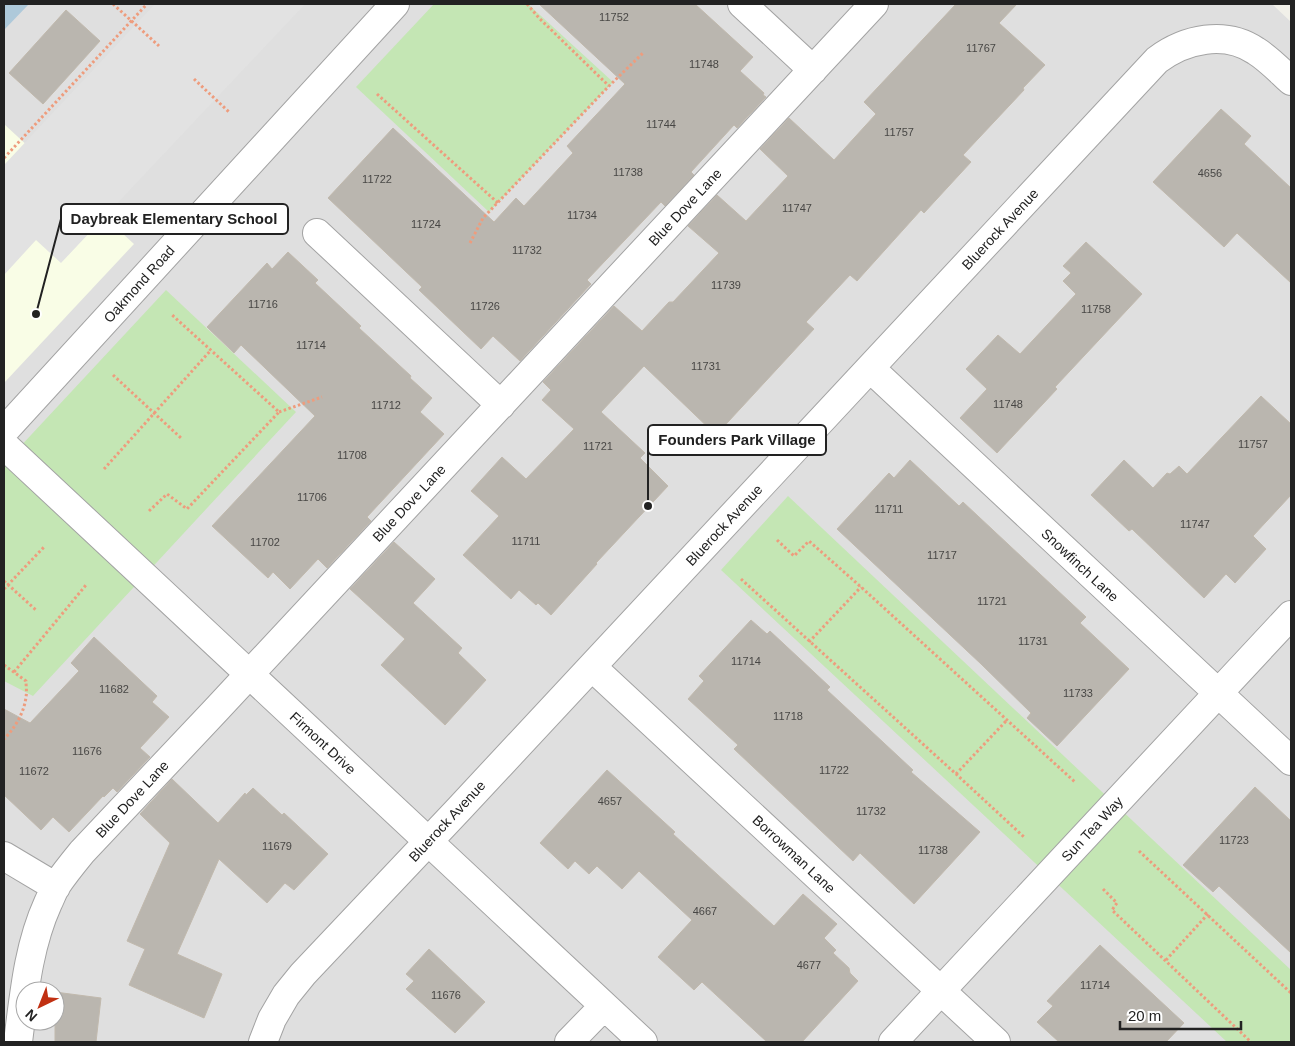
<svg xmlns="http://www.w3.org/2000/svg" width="1295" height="1046" font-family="Helvetica,sans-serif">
<rect width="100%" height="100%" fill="#f1f0e9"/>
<path fill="#dfdfdf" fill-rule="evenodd" d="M4,4H1272L1291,22V1042H4ZM25,991H55V1021H25Z"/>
<path fill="#f9fde6" d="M4,124L134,244L4,383Z"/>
<path fill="#c4e6b4" d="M434,4H528L613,82L489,212L356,87Z
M166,290L296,412L33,696L4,681V464Z
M788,496L1291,970V1042H1227L721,570Z"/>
<path fill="#e2e2e2" d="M155,4H305L61,263L36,240L4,275V165Z"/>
<path fill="#aec9da" d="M4,4H29L4,30Z"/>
<path fill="#bab6af" stroke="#c1b9ad" d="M539,4H695L753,57L740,71L764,93L763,95L766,97L737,128L734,125L691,172L694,175L665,206L661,202L587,280L591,284L520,361L493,336L481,349L419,290L422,287L328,198L393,128L494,222L516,198L524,206L573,153L567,146L625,84Z
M956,4H1017L999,23L1045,65L1023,88L1024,90L963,155L971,162L924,213L921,210L857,281L850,275L806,322L814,329L716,435L644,366L601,412L645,453L640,458L668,486L596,563L597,564L551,615L538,603L536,605L519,590L511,599L463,555L499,516L471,491L502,457L526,479L574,429L542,400L551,390L543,382L614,306L642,331L669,302H673L719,253L688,226L717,195L746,221L788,176L760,149L789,118L834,160L876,114L864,102Z
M66,10L100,41L43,104L9,73Z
M1221,109L1251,136L1244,144L1291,188V283L1237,233L1224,247L1153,182Z
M1086,242L1142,294L1055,387L1057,389L997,453L960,418L987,389L966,369L998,335L1020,354L1076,294L1063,281L1071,273L1063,266Z
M288,252L318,280L315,283L361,326L359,328L411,376L410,378L432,398L420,412L444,434L367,517L371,521L327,568L318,559L290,589L273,572L268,578L212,526L315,416L241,345L234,353L207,327L267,263L272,269Z
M1261,396L1291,424V495L1253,536L1266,549L1235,583L1226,574L1204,598L1132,529L1129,531L1091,495L1124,460L1153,488L1167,473L1170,474L1179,466L1187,474Z
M910,460L959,506L963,502L1086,617L1080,623L1129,669L1057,746L1027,718L1031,713L981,664L837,529L889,473L894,478Z
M394,542L435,579L413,603L462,648L458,653L486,680L445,725L381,665L405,639L350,589Z
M751,620L767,634L770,631L830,687L827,690L913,770L911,772L980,832L914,904L860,853L853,861L734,749L738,745L688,699L704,681L699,676Z
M94,637L157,696L152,702L169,717L140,748L150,757L117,792L113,788L104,797L103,796L69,832L53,817L41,830L4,795V709L30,723L79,671L71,663Z
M607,770L675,832L673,834L774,926L803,894L837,924L824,938L836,950L833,953L849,968L850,973L858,981L802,1042H767L702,982L694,990L658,957L692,920L639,871L622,889L597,866L589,874L575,861L568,869L540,843Z
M172,779L218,823L245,793L246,795L253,788L282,815L284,813L328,854L294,890L285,883L267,903L219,859L177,954L222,974L204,1018L129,985L145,949L127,941L170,843L140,814Z
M1255,787L1291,821V953L1219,886L1213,892L1183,865Z
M1100,945L1184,1023L1166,1042H1059L1037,1022L1053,1006L1047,1001Z
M429,949L485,1002L455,1033L406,989L414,981L406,974Z
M55,992L101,998L96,1042H55Z"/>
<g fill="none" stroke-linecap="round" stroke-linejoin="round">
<defs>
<path id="minor" d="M742,4L813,70
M317,233L501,405
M870,368L1291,761
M4,431L395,4
M4,445L643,1042
M592,667L996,1042
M4,856L56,887
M18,1042C24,995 28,947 48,903C51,897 53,891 56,886C64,874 73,863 82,852L216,710L874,4
M263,1042L272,1019L286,995L303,974L459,809L1157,60C1185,39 1225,30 1256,51C1269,59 1280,71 1291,81
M569,1042L604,1006
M893,1042L1291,615"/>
</defs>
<use href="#minor" stroke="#a3a3a3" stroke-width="30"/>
<path stroke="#ee9c7d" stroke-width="3" stroke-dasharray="2.5 2.5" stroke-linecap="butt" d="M113,4L159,46
M527,4L539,18L609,86
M194,79L229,112
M377,94L498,203
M4,158L147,4
M470,243L483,218L609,86L644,52
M113,375L181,438
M279,412L322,397
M104,469L211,350
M149,511L167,494L187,509L279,412L171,314
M777,540L794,556L809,541L861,587L1075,782
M741,579L956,774L1024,837
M4,581L37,611
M4,589L44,547
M809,642L861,587
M4,665L26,681C26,686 27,692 26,697C24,713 15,728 4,739
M14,672L86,585
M956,774L1007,720
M1139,851L1291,993
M1103,889L1117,903L1112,910L1251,1042
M1166,960L1208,914"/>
<use href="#minor" stroke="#fff" stroke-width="28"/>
</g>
<g text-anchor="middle" stroke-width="4" stroke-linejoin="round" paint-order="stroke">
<g font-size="11" fill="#484745">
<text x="614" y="21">11752</text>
<text x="981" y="52">11767</text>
<text x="704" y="68">11748</text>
<text x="661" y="128">11744</text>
<text x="899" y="136">11757</text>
<text x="628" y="176">11738</text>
<text x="1210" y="177">4656</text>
<text x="377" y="183">11722</text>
<text x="797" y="212">11747</text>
<text x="582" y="219">11734</text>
<text x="426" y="228">11724</text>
<text x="527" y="254">11732</text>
<text x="726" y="289">11739</text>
<text x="263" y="308">11716</text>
<text x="485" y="310">11726</text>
<text x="1096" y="313">11758</text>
<text x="311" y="349">11714</text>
<text x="706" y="370">11731</text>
<text x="1008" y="408">11748</text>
<text x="386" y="409">11712</text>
<text x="1253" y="448">11757</text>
<text x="598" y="450">11721</text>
<text x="352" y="459">11708</text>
<text x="312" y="501">11706</text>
<text x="889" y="513">11711</text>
<text x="1195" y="528">11747</text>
<text x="526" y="545">11711</text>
<text x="265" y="546">11702</text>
<text x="942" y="559">11717</text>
<text x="992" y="605">11721</text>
<text x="1033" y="645">11731</text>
<text x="746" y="665">11714</text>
<text x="114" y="693">11682</text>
<text x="1078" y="697">11733</text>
<text x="788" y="720">11718</text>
<text x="87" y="755">11676</text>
<text x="834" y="774">11722</text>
<text x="34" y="775">11672</text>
<text x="610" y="805">4657</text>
<text x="871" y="815">11732</text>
<text x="1234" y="844">11723</text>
<text x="277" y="850">11679</text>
<text x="933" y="854">11738</text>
<text x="705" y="915">4667</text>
<text x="809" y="969">4677</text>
<text x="1095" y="989">11714</text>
<text x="446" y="999">11676</text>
</g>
<g font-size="14" fill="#222" stroke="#fff">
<text transform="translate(685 207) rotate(-47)" y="5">Blue Dove Lane</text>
<text transform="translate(1000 229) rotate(-47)" y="5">Bluerock Avenue</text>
<text transform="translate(139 284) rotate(-48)" y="5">Oakmond Road</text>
<text transform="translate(409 503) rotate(-47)" y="5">Blue Dove Lane</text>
<text transform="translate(724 525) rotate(-47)" y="5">Bluerock Avenue</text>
<text transform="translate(1080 565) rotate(43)" y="5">Snowfinch Lane</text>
<text transform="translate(323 743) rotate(43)" y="5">Firmont Drive</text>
<text transform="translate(132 799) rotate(-47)" y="5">Blue Dove Lane</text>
<text transform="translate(447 821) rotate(-47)" y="5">Bluerock Avenue</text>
<text transform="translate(1092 829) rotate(-47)" y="5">Sun Tea Way</text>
<text transform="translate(794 854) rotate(43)" y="5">Borrowman Lane</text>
</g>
</g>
<path fill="none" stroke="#222" stroke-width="2" d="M36 314L61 219M648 506L648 440"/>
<g fill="#222" stroke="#fff" stroke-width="2">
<circle cx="36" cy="314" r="5"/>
<circle cx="648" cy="506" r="5"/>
</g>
<g fill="#fff" stroke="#222" stroke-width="2">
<rect x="61" y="204" width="227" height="30" rx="5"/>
<rect x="648" y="425" width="178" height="30" rx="5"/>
</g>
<g font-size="15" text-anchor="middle" font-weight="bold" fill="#222">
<text x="174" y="224">Daybreak Elementary School</text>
<text x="737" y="445">Founders Park Village</text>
</g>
<rect width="1295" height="1046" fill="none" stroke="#222222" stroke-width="10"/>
<g transform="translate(40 1006) rotate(223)"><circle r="24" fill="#ffffff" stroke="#a7a7a7"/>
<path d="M0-4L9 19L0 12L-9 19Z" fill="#c13012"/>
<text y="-8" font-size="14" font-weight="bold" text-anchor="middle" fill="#222222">N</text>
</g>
<path d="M1120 1021v8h121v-8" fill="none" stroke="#222222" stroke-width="2.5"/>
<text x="1128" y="1021" font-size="15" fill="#222222" stroke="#ffffff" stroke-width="4" paint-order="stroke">20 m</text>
</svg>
